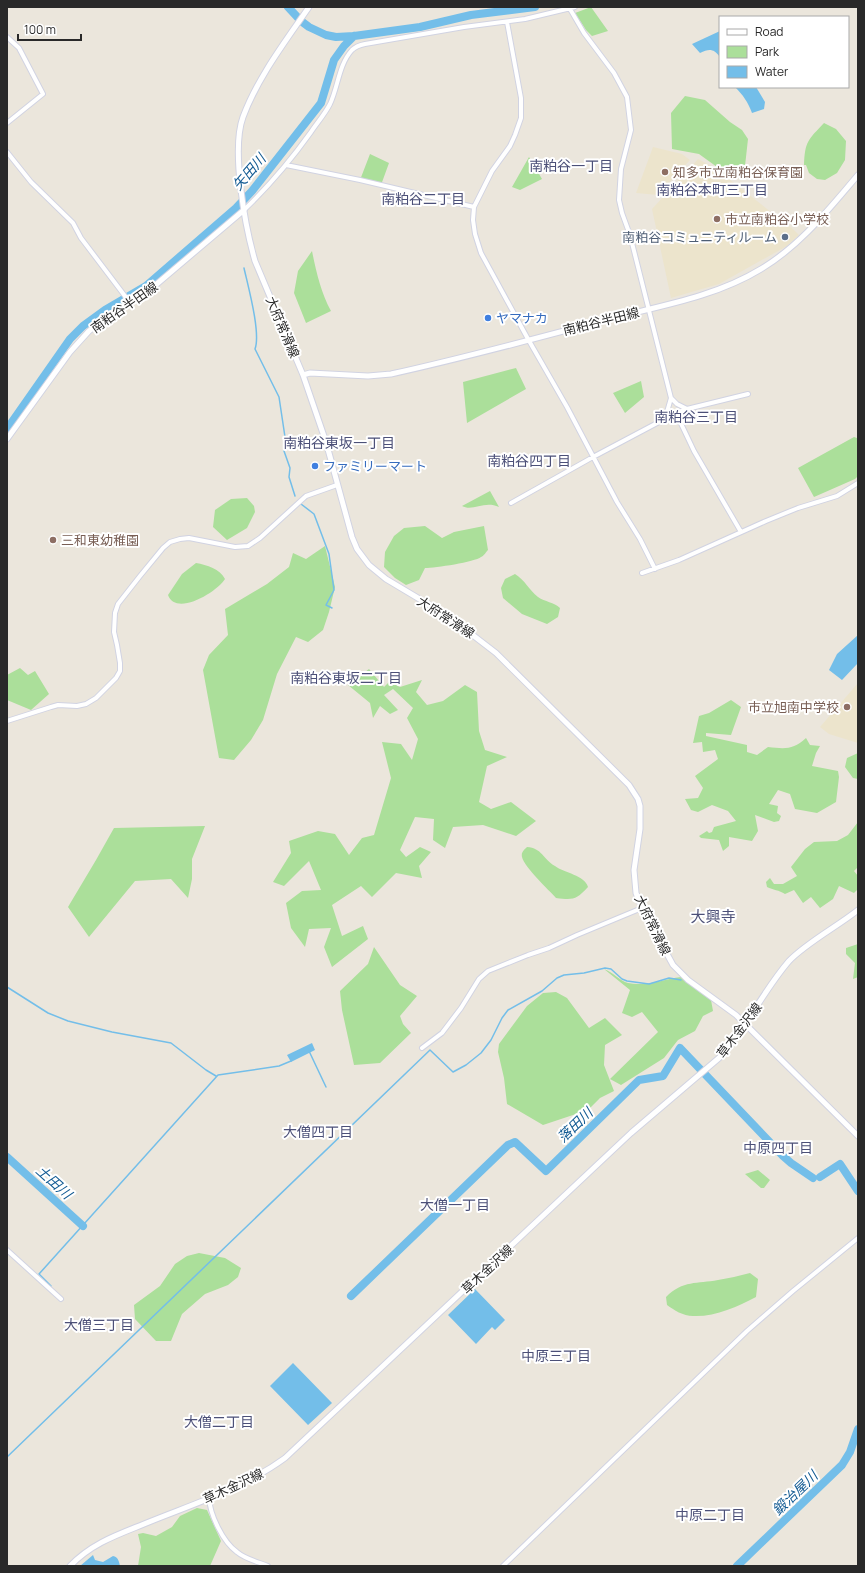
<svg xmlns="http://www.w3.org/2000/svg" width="865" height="1573" font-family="Manrope,'Noto Sans JP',sans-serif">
<rect width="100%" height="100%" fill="#ebe6dc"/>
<path fill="#ece4cc" d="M653,147L682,154L690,160L658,195L636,193Z
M698,159L715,168L794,230L799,235L787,246L719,284L671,298L652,209Z
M858,683V743L829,734L820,727Z"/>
<path fill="#abdf9a" d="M591,7L608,31L592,36L586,30L575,13Z
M685,96L705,100L730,122L742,130L748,139L745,166L732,170L717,167L699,154L672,149L671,113Z
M824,123L836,129L846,141L845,160L837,173L825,180L817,179L809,173L806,165H804C805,141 808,140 824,123Z
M370,154L389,163L381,185L360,180Z
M529,157L542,179L520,190L512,187Z
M312,251C316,271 321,293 331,311L306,323L294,293L298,271Z
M516,368L526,389L467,423L463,382Z
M641,381L644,397L625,413L613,393Z
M854,437L857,438L858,476L855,479L814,497L798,468Z
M490,491L499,507C484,500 473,512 462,506Z
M247,498L254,506L255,512L247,528L227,540L213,527L215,510L231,499Z
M425,526L442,538L454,532L484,526L488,550C486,552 484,556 481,557C475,562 435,568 425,568L419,580L406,585L395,578L384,567L385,552L394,536L404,528Z
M325,546L335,587L329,612L323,630L308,642L296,637L277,674L263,720L251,740L234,760L219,758L203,670L209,655L228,635L225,609L267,584L289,567L293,553L306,559Z
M196,563C207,565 220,569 225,579C217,592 176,617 168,595L182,574Z
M515,574C525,580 529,590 538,597C545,602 554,602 560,608L558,617L547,624L522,614L503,598L501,588L505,579Z
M20,668L28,675L35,671L49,694L31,710L7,700V675Z
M369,669L384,687L389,682L400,687L422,680L416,692L427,705L443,701L465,685L477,692L479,731L485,750L507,757L487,766L479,802L491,809L511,802L536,821L516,836L483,825L453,827L445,848L433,840L434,819L415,817L400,850L406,857L420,847L431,852L419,866L422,878L396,873L372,897L361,886L332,905L342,936L363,926L368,939L332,967L324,947L331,928L309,929L305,947L291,928L286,903L302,891L321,890L309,861L284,886L273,882L291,853L289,841L318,831L335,834L349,855L362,838L374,835L391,778L382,742L401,744L412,760L418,739L407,718L413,708L393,689L384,695L398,710L390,714L380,706L373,718L370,703L348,685Z
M731,700L741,707L731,735L706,733V736L747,745V752L757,755L768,747C785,749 793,750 806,738L810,745L820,746L816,753L812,766L838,771L839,777L836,802L817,813L795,809L790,794L778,790L769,804L778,806L777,813L781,816L779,821L774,822L755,815L758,831L752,841L729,837V846L723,851L719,840L701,838L699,836L707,831L709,833L712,832L714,827L736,821L728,811L712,805L698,812L691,810L685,799L698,798L703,788L695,776L718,759L715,750L703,752L702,742L693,743L699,716L709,713Z
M858,753V779L853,778L845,767L847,758Z
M858,822V867L854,871L858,876V889L854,893L839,886L833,899L820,908L811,897L803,903L794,890L785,894C779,890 773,890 767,887L766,882L770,878L774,884H783L797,876L791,867L805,849L814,842L837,841L848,835Z
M205,826L192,859V879L188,898L171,879L135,881L89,937L68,907L96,860L114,828Z
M527,847C542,848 543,859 555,866C564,873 585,875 588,887C576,900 573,900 556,898C549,890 524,867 522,857C521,852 524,850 527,847Z
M858,944V977L853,979L855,963L846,954V948Z
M374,947L400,985L417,996L400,1016L403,1024L411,1033L380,1063L354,1065L342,1010L340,991L368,964Z
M604,969C613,972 620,981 628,983C646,987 664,979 681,977L711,1000L713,1011L703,1016L695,1031L678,1040L664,1058L621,1085L610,1079L658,1032L642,1012L632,1017L622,1013L630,990Z
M556,992L567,998L589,1028L605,1018L622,1035L605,1045L604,1065L614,1091L600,1098L588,1110L543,1125L507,1104L504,1078L498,1052L499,1044L527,1006L543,993Z
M758,1170L770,1180L764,1188H761L745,1174Z
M199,1253L225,1258L241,1268L238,1277L228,1285L205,1294L182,1314L171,1341H156L135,1319L134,1305L160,1286L175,1264L187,1256Z
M750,1273L758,1279L756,1297C737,1307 715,1317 693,1316C683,1316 674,1310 667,1305L666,1297C683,1280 697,1284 718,1280C729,1278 739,1276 750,1273Z
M197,1508L207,1510L221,1541L210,1566H138L141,1547L138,1534L143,1533L156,1536L172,1527L180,1516Z"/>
<path fill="#73bee9" d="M720,31V57C713,48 709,49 700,53L692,44Z
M735,87H756L765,102L764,109L752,113C748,102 743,95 735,87Z
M858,635V663L842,680L829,670L837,654Z
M312,1043L315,1050L291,1062L287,1055Z
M475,1289L505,1320L495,1330L492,1327L476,1344L448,1315Z
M293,1363L332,1403L308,1425L270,1386Z
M93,1555L95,1560L103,1562L113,1556C118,1557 119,1561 120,1566H80Z"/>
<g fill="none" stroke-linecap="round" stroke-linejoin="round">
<path stroke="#73bee9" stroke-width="1.5" d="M244,268C248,286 261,333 255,349L279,397L285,437L284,451L290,468L289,477L295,496
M301,504L314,514L329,554L334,590L326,605L332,608
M7,987L48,1013L68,1021L112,1032L171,1043L206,1070L216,1076
M309,1051L326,1087
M51,1286L39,1274L218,1075L279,1066L291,1061
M7,1457L430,1050L453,1072L466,1065L481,1053L491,1040L502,1018L508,1010L542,991L557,978L564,975L584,973L605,968L611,969L622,979L627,981L649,984L669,978L681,980"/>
<path stroke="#73bee9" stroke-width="8" d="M288,7L301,21L309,27L326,35L336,37L354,36L420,27L471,15L535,7
M7,429L70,339L83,326L105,310L146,286L236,208L252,191L321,103L334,60L344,46L354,36
M7,1157L83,1226
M820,1177L840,1164L858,1191
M351,1296L508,1145L515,1142L546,1171L639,1080L663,1076L680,1048L783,1156L791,1163L813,1178
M737,1566L842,1465L850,1452L858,1429"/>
<defs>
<path id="tertiary" d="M570,9L584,33L614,73L627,97L631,130L621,169L619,200L622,213L630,235L671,398L667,412L661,422
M507,22L521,98V118L515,135L510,146L492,171L474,207L473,220L475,234L481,253L528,339L567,407L617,502L640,539L655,569
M7,37L19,48L43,94L7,123
M7,152L31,182L73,223L81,238L131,304
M286,165L360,180L474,207
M244,210C269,186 291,160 311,132C317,123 325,114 330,104C338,87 339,64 352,50C355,47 360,45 365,44L464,27L525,19L575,7
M671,398L677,404L687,409
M676,413L694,451L741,532
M511,503L593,457L676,413L687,409L748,394
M642,573L679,560L766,521L798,508L837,496L858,483
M7,721L51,707L58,705L77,706L86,704L96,698L116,678L120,671V663L117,645L114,632L115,613L118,604L140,576L163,548L170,542L180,539L189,538L235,547L248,546L260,538L306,496L337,485
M422,1048L442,1033L461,1008L479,979L488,971L528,955L549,948L577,935L642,908
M7,1250L61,1299
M209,1498C210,1515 223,1542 237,1552C245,1559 258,1562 268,1566
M503,1566L747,1331L793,1291L858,1238"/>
<path id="secondary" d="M309,7C285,42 258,77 243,117C231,150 245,226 255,261L303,375L326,442L352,537L357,549L369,565L386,579L448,616L496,653L629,785L638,799L640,806V829L634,870L636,893L642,908L673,965L688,980L736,1015L858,1136
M303,375L310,373L368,376L391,374C464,358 537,338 609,319C660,306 715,297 761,269C801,245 828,210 858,175
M7,439L70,352L89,331L108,317L145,294L244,210
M70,1566C93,1542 120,1534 149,1522C196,1503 244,1488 285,1458L631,1133L719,1058C746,1029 763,991 789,961C806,943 838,926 858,910"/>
</defs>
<use href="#tertiary" stroke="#d1d3e2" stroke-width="6"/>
<use href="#secondary" stroke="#d1d3e2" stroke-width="7"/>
<use href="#tertiary" stroke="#fff" stroke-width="4"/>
<use href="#secondary" stroke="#fff" stroke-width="5"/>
</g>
<g fill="#8d6e63" stroke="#fff" stroke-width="1.5">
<circle cx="665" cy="172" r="4"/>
<circle cx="717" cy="219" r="4"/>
<circle cx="53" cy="540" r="4"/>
<circle cx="847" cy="707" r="4"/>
</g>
<circle fill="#5c6f8a" stroke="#fff" stroke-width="1.5" cx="785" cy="237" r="4"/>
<g fill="#3f7fe0" stroke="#fff" stroke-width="1.5">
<circle cx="488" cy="318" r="4"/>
<circle cx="315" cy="466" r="4"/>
</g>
<g text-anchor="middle" stroke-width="4" stroke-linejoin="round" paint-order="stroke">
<g font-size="13" fill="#785e54" stroke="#fff" text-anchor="start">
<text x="673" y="177">知多市立南粕谷保育園</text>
<text x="725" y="224">市立南粕谷小学校</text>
<text x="61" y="545">三和東幼稚園</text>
<text x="839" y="712" text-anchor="end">市立旭南中学校</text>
</g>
<g font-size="13" fill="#4e5e75" stroke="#fff" text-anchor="end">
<text x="777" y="242">南粕谷コミュニティルーム</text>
</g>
<g font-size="13" fill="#292929" stroke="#fff">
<text transform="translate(124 307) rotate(-35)" y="5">南粕谷半田線</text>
<text transform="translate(601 321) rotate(-14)" y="5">南粕谷半田線</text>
<text transform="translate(283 327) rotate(67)" y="5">大府常滑線</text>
<text transform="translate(446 617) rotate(33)" y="5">大府常滑線</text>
<text transform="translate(653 925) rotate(64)" y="5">大府常滑線</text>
<text transform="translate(739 1030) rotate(-53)" y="5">草木金沢線</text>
<text transform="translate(487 1269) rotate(-43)" y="5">草木金沢線</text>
<text transform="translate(233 1486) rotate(-25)" y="5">草木金沢線</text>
</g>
<g font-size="13" fill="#366cbe" stroke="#fff" text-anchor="start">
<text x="496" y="323">ヤマナカ</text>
<text x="323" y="471">ファミリーマート</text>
</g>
<g font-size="14" fill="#4c5078" stroke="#fff">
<text x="571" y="171">南粕谷一丁目</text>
<text x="712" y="195">南粕谷本町三丁目</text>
<text x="423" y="204">南粕谷二丁目</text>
<text x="696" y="422">南粕谷三丁目</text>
<text x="339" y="448">南粕谷東坂一丁目</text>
<text x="529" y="466">南粕谷四丁目</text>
<text x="346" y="683">南粕谷東坂二丁目</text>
<text x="318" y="1137">大僧四丁目</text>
<text x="778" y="1153">中原四丁目</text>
<text x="455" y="1210">大僧一丁目</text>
<text x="99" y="1330">大僧三丁目</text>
<text x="556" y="1361">中原三丁目</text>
<text x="219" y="1427">大僧二丁目</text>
<text x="710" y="1520">中原二丁目</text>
</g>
<g font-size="14" font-style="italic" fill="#135b93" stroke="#fff">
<text transform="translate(249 172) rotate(-49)" y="5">矢田川</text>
<text transform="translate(575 1125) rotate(-44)" y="5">落田川</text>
<text transform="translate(54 1182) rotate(42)" y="5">土田川</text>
<text transform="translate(795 1493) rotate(-44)" y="5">鍛治屋川</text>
</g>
<g font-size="15" fill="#4c5078" stroke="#fff">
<text x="713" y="922">大興寺</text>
</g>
</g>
<rect width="865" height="1573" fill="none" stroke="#292929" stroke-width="16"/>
<rect x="719" y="16" width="130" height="72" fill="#ffffff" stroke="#a9a9a9"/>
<rect x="727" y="29" width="20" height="6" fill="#ffffff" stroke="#a9a9a9"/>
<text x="755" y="36" font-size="12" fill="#292929">Road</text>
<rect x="727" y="46" width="20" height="12" fill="#abdf9a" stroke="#a9a9a9"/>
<text x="755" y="56" font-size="12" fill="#292929">Park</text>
<rect x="727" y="66" width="20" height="12" fill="#73bee9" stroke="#a9a9a9"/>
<text x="755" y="76" font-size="12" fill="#292929">Water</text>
<path d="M18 34v6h63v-6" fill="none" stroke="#292929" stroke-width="2"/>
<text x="24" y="34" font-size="12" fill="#292929" stroke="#ffffff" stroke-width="3" paint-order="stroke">100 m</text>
</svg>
